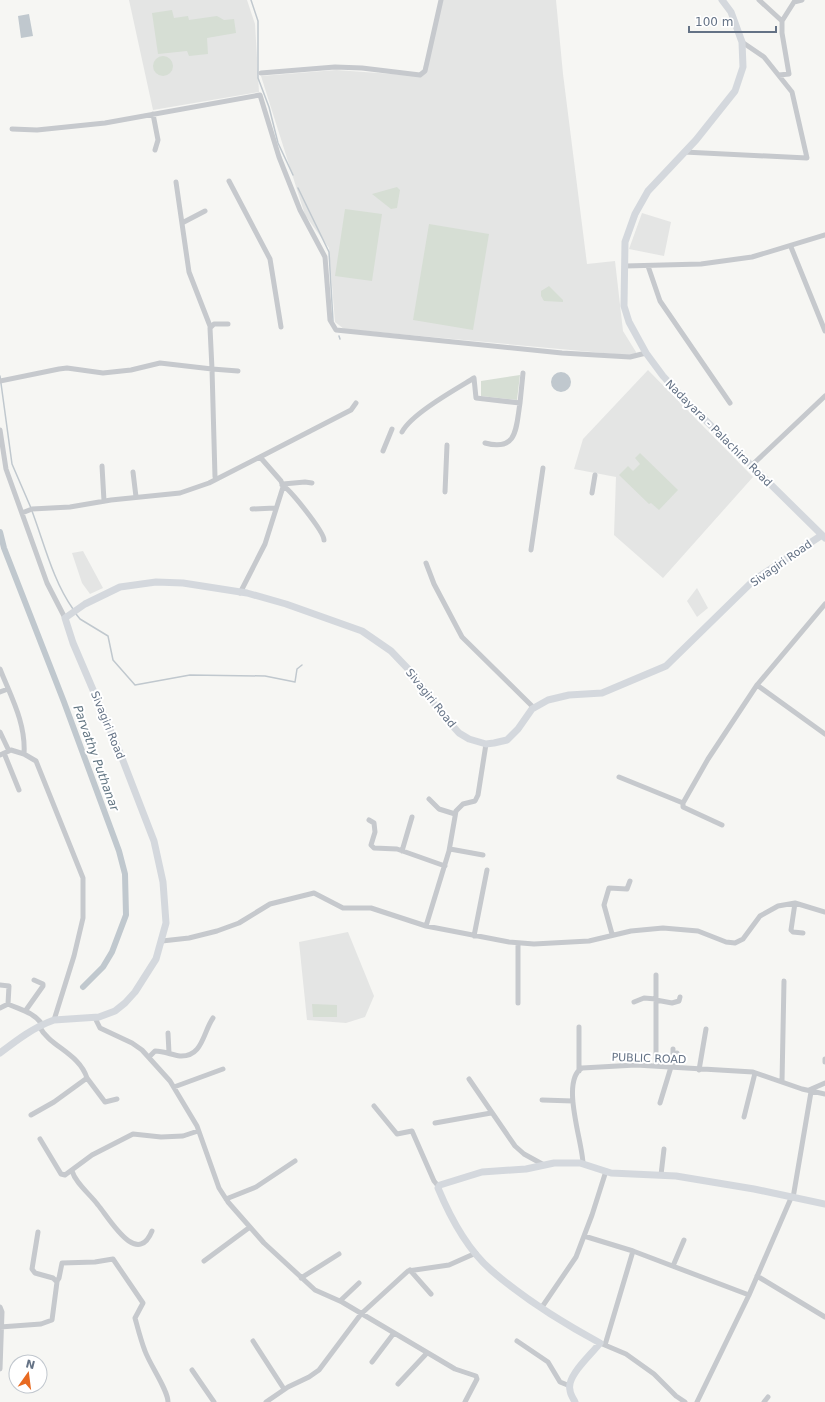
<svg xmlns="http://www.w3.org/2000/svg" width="825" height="1402" font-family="'DejaVu Sans',sans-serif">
<rect width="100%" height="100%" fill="#f6f6f3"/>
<path fill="#e4e5e4" d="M129,0H247L255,24L259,92L153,110Z
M442,0H556L563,74L587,264L615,261L623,331L636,352V356L344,329L335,322L329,248L305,215L261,76L336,70L421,76Z
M642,213L671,222L664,256L629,249Z
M648,370L753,477L663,578L614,535L616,477L574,469L583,439Z
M83,551L103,588L90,594L82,583L72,553Z
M697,588L708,608L697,617L687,601Z
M348,932L374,996L365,1017L346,1023L307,1020L299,942Z"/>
<path fill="#d6ded4" d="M172,10L174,18L188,16L189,20L217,16L224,20L234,19L236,33L207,38L208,54L189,56L187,51L158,54L152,13Z
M153 66a10 10 0 1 1 20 0a10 10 0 1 1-20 0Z
M397,187L400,190L397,208L391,209L372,194Z
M345,209L382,214L372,281L335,276Z
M429,224L489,234L473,330L413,320Z
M549,286L563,300V302L544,301L541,296V291Z
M520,375L517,400L481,396V381Z
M640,453L678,490L659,510L651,503L649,504L619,475L628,466L633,471L640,464L635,458Z
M312,1004L337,1005V1017H313Z"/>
<path fill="#c0c8ce" d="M29,14L33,36L21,38L18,16Z
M551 382a10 10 0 1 1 20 0a10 10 0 1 1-20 0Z"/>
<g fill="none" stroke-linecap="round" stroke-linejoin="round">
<path stroke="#c0c8ce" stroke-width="1.5" d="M251,0L258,21V78L269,107L278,143L293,175
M298,188L329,252L333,321
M339,336L340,339
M0,376L12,464L31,508
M32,511C44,543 53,581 73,609
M76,614L80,619L108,636L113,660L135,685L190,675L265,676L295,682L297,669L302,665"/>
<path stroke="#c0c8ce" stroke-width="6" d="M0,532L4,548L64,702L119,851L125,874L126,915L112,952L103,967L83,987"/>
<path stroke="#c6c9cd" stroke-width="5" d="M759,0L782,21
M261,73L335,67L362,68L420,75L425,71L441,0
M779,75L789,74L782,33V21L794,2L802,0
M153,114L158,140L155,150
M12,129L37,130L105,123L260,95L279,157L300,210L325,257L330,320L336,330L562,353L630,357L646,353
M684,152L807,158L792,92L764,57L742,42
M229,181L270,259L281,327
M176,182L189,272L210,326
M182,223L205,211
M791,247L825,331
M625,266L701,264L752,257L825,235
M648,266L660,301L730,403
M0,381L59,369L67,368L103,373L131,370L160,363L212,369L210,328L214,324H228
M0,430L6,469L47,583L65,618
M402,432C411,414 456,389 474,378L476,398L520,403L523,373
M485,443C518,452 516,427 520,403
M383,451L392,429
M260,457L351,410L356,403
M102,466L104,501
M751,466L825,396
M133,472L136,497
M215,477L212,369L238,371
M283,484L305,482L312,483
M282,485C290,489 324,532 324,540
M445,492L447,445
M592,493L595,475
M252,509L275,508
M22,513L32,509L70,507L111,500L180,493L209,483L260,457L281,481L283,487L265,544L240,593
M531,550L543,468
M426,563L434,584L462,637L534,708
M825,604L757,685L825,734
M0,669C11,697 26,723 24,754L36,761L83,878V918L74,956L54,1020
M0,692L8,689
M0,732L9,751
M4,753L19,790
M0,755L11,750L24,754
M619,777L683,803
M429,799L439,809L455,814
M369,820L374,823L375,832L371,845L374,848L397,849L445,866
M722,825L683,807V803L708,759L757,685
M450,849L483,855
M402,851L412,817
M795,903L791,930L793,932L803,933
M426,926L449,851L456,811L463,804L475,801L478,795L486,744
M612,934L604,905L609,888L627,889L630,881
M474,936L487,870
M162,941L189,938L217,931L239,923L270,904L314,893L343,908H371L426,926L509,942L534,944L589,941L631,931L663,928L698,931L726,942L735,943L743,939L760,916L778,906L795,903L825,912
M0,985L9,986L8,1004
M656,1000L672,1003L679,1001L680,997
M634,1002L644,998L656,999
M518,1003V943
M0,1008L8,1004C21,1010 33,1012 42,1024
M26,1010L43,986V984L34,980
M95,1018L100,1028L132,1043L142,1050L170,1081L197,1126L219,1188L228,1202L264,1243L315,1290L342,1302L455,1369L476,1376L477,1379L465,1402
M579,1027V1071
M168,1033L169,1053
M149,1057L155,1051C164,1051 172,1055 180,1056C203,1057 203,1032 213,1018
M825,1059V1062
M677,1065V1053
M656,1066V975
M673,1067V1049
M699,1070L706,1029
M87,1078L105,1102L117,1099
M469,1079L515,1146L524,1154L544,1165
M782,1082L784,981
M174,1087L223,1069
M809,1090L825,1083
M542,1100L573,1101
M660,1103L671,1067
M374,1106L397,1134L412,1131L434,1181L439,1187
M31,1115L54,1102L87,1078C79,1053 50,1047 39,1026
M744,1117L755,1073
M435,1123L491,1113
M40,1139L61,1174L65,1175L92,1155L133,1134L161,1137L183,1136L198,1131
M583,1164C583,1143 560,1081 582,1068L636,1065L753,1072L802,1089L825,1094
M72,1171C76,1184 90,1194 98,1205C109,1218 137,1268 152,1231
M661,1175L664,1149
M793,1198L811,1092
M226,1199L256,1187L295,1161
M584,1236L633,1251L749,1295
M204,1261L250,1227
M673,1266L684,1240
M410,1270L431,1294
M757,1276L825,1317
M301,1278L339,1254
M57,1281L59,1278L62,1263L95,1262L113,1259L143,1303L135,1318C138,1329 141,1341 145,1351C150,1365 168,1390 168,1402
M340,1301L359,1283
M0,1307L2,1312L0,1369
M542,1307L576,1257L592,1215L606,1171
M0,1327L41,1324L52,1320L57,1282L53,1278L35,1273L32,1269L38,1232
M253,1341L284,1389
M517,1341L548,1362L560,1382L570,1386
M600,1343L626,1354L654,1374L676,1396L685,1402
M605,1345L633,1251
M372,1362L394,1333
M192,1370L214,1402
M398,1384L427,1353
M266,1402L288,1387L309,1377L319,1370L361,1314L408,1271L449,1265L476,1253
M697,1402L749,1295L791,1198
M764,1402L768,1397"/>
<path stroke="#d4d8dd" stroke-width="7" d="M722,0L731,12L742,42L743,67L735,91L696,140L648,191L635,214L625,242L624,306L629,322L646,353L663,376L687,402L825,538
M0,1053C17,1040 34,1027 54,1020L99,1017L115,1011L125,1003L135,992L156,959L166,923L163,882L154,841L120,753L73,643L65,618L85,604L120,587L156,582L183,583L247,593L286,604L362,631L391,651L411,672L442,714L459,733L469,739L486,744L494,743L507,740L518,729L532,709L548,700L569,695L602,693L666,666L754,580L822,535
M575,1402C573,1398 570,1394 570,1390C566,1376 592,1354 600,1343C563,1323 523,1298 491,1270C467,1249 450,1217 438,1188L440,1185L482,1172L526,1169L554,1163H580L611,1173L676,1176L754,1189L825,1204"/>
</g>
<g text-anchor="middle" stroke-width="4" stroke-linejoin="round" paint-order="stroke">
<g font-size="11" fill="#647285" stroke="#fff">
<text transform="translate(719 433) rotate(45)" y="4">Nadayara - Palachira Road</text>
<text transform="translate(781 563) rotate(-35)" y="4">Sivagiri Road</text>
<text transform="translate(431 698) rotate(51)" y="4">Sivagiri Road</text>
<text transform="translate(108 725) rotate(68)" y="4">Sivagiri Road</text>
<text transform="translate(649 1058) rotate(2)" y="4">PUBLIC ROAD</text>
</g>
<g font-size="12" font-style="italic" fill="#607481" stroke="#fff">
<text transform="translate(96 758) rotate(70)" y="4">Parvathy Puthanar</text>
</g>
</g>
<g transform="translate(28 1374) rotate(14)"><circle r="19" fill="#ffffff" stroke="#c1c7ce"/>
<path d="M0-3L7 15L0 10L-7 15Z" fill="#e86a21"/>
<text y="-6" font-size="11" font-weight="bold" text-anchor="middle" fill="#647285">N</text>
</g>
<path d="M689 26v6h87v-6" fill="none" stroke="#647285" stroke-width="2"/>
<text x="695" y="26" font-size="12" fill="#647285" stroke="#ffffff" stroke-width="3" paint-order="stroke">100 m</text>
</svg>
